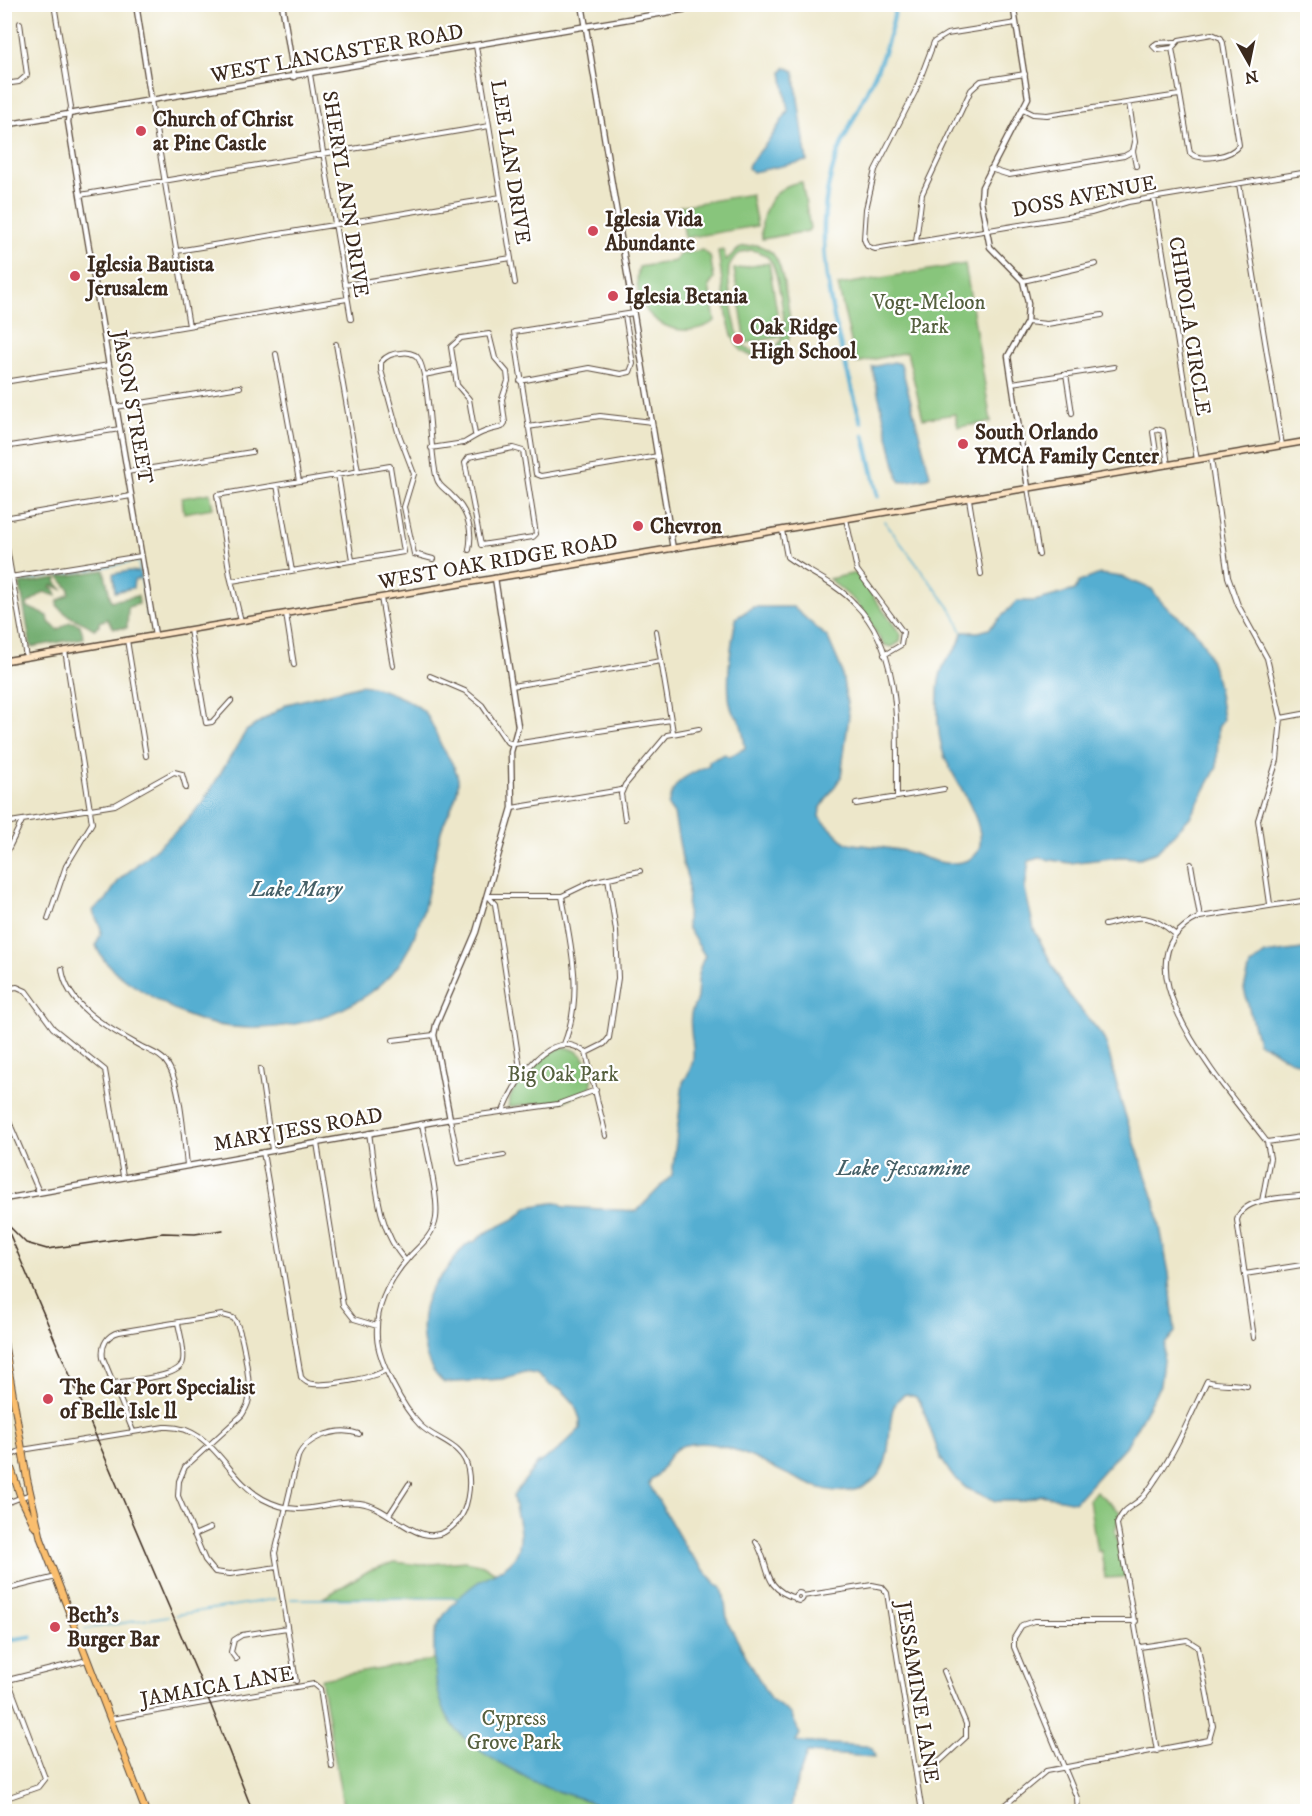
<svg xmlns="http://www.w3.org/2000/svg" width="1312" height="1816" font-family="'IM FELL DW Pica',serif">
<rect width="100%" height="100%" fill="#fff"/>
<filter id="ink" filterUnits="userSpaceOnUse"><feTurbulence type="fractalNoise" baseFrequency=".0167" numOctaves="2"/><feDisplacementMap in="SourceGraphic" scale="12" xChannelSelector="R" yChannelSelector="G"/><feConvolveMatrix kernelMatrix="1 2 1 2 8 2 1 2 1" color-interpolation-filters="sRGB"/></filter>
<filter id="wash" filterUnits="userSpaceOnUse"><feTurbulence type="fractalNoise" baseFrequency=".008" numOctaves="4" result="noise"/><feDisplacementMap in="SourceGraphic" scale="24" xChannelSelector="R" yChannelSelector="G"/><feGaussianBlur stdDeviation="1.35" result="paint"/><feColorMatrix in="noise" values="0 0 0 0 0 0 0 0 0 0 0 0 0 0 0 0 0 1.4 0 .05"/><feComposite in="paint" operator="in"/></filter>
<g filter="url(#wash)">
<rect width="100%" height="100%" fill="#ede7ca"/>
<path fill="#88c57c" stroke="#62784d" stroke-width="1.5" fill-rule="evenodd" d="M802,182L810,228L808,231L762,239C759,213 772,185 802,182Z
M751,194L757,226L685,238L680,206Z
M756,245C764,247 771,250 775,257C783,268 793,325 789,338C781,362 746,364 735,342C725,322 722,274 718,251L723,250L726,260L741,247ZM751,250C759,251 766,254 771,261C777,270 786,321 784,333C782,342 775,350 766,352C756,354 747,350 741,342C735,332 725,276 730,265C733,256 742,251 751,250Z
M702,250L710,256L714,279L709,286L715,321C676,347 627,314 639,267L675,261L680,254Z
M769,263L781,337L746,343L734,269Z
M965,264L991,422L958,427L955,414L923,419L907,352L856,363L838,285Z
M210,493L213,508L184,513L182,498Z
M856,573L901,635L900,642L892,647L884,645L856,602L829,579Z
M563,1047C582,1048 598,1070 590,1089L564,1101L508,1107C511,1083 540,1054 563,1047Z
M1096,1491L1120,1512L1115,1531L1126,1577L1105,1578L1101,1551H1097L1089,1500Z
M466,1561L483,1565L497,1574L477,1583L461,1598H323L370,1570L395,1562L420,1565Z
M582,1635L611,1811H344L321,1679Z"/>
<path fill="#6eaa6c" stroke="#546a45" stroke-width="1.5" d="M104,570L111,601L138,596L139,604L128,607L127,628H114L107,619L99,622V626L94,629C80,619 69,620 57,605L58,601L69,594V589L59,577Z
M57,578L56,582L63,590L53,585L50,588H54L57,596L44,592L27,604V607L48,616L49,622L58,630C66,625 68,618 80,625L84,638L31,647L20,584Z"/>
<path fill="#54aed1" stroke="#486c78" stroke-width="1.5" d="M786,67L794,71L807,161L753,172L748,168L749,164L770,139L788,111L782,72Z
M894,362L901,364L930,475L928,478L901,482L898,478L872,367Z
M129,571L140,572L141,578L134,580L133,588L115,592L113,574Z
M1100,574L1122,577L1152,589C1161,606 1177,614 1191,627C1213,648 1219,690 1223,719L1218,728L1217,767L1190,817L1157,852L1140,858L1120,857L1070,863L1039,858L1029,861L1025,889L1034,929L1065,990L1102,1035L1107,1046L1122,1105L1155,1202L1169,1273L1175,1332L1165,1344L1160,1385L1128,1443L1075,1502L1041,1495L1022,1501H996L966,1488L951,1474L940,1457L922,1406L916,1397L906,1394C875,1407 907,1466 863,1487C812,1511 744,1430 685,1445C665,1450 667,1472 651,1479L649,1484L687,1550L716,1584L721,1586C727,1599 724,1612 729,1625L770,1699L791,1714L800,1734L796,1742L867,1746L872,1748L875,1757L807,1753L794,1791L791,1811H610C591,1800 571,1796 550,1789C535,1784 523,1775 509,1768C445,1735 433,1706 434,1636C439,1615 461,1594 478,1582C493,1572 514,1568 519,1547C523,1531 515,1512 513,1496L537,1464L557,1451L580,1429V1419L574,1403L562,1390L551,1386L536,1374L525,1372L502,1379L444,1383C420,1364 417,1318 430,1291C435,1282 444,1274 450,1265C457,1255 464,1243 476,1241C490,1225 515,1225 527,1207L558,1202L565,1207L637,1211L672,1175L683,1082C703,1055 687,1038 691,1014C692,1008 697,1002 697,996C699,978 696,973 705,956L687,927L688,880L683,864L674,814L668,806C673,779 686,776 709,765V761L725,754L729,757L745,748C744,739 743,728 739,720C738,717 734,715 733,713C723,693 732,639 736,618L753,607H793L828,638L841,668L849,715L841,777L820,809L819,817L846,843C867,846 885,847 905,851C920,855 938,865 954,863C1014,859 954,781 945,758C938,740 937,714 938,694C938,686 940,674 943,667C948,652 958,655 962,632H979L989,629L1017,601H1035L1075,590L1079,582Z
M361,685C376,686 416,701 426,714C433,724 437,737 442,747C448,757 457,768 458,779C460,799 444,816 440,835C430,877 426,922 402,960C359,1026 241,1047 175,1010C150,995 105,974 96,945C97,941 99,938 100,935C104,927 94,918 93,910L106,900L119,880L182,826L203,802L246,731L287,704Z
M1302,949L1307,950L1308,1063C1282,1064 1278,1048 1258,1043L1244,989L1250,966L1265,954Z"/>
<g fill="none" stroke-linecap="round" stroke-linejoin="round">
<path stroke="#54aed1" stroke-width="1.5" d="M884,521L953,612L962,632
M141,578L147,616
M21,581L138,561L140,573
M291,1599L461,1598
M176,1615L275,1599
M85,1629L168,1616"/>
<path stroke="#54aed1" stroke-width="4.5" d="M861,422C839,337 804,240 838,153C859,101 888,63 896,4
M864,435L878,496
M4,1641L31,1637"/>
</g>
</g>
<g filter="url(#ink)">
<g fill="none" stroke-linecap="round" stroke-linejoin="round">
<defs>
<path id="minor" d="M54,4L71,107L69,114
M1016,23L947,34L934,42L915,92L875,170L866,209L864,239L867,246L875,249L1091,213L1128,202L1308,172
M1212,34L1221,38L1223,43L1239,145C1231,157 1201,162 1190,153L1172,48L1179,40Z
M476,46L515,283
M1172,48L1157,50L1153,46L1157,43L1175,42
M310,74L351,319
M4,84L19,82L27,75L20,23
M151,100L189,326
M1129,103L1135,142L1133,151
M1023,109L1033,114L1047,115L1179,95
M1133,151L1136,166
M990,169L1009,175L1124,156L1133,151
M1239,184L1282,445
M80,195L489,126
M1154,198L1197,460
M916,242L922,194L971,90L981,81L1025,74
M177,251L501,197
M1023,281L1096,264
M345,285L511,258
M634,313L514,332L536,474L541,476L658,456
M1027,322L1047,324L1102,315
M105,340L347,299
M336,344L358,471
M276,354L299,481
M1066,374L1072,413
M424,375L454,369
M520,381L589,368L621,374L630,372L633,364L625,315
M4,382L109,365
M1012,383L1114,367
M116,407L240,387
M528,427L600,416L652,422
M4,447L120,429
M431,448L464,443C480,433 484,431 502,427L505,423L502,399L508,381L507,372L495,358L489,334L461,338L451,347L457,385L469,399L475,434
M513,448L523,451L536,534L533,537L481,545L465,463L469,457Z
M1211,458L1228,577L1238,605L1267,658L1281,718L1277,760L1258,820L1270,904
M1158,466L1153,432L1156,429L1163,431L1168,465
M127,472L252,452
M338,474L352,560
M277,485L292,571
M1028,488L1039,555
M969,499L981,574
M4,518L131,496
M846,519L857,570L903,632L901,645L884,655
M782,530L787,557C809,573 836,583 855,604C904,653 896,733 897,796
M4,531L26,657
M433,559L414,554L404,507L414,474L398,432L381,370V362C386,356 393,353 401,353C405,352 411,353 415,355C431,365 429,456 437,479C439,487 447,490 452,496C467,510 473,529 469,550
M4,578L141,556
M232,581L404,552L390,466L217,495L230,576L241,621
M381,598L393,666
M286,614L294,665
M190,630L206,723L212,722L231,701
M656,631L673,732
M127,640L146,756
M430,676L465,691L482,705L507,742L514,744L671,720
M512,686L661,661
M1281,718L1308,713
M856,804L944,789
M512,808L621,790
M625,819L621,794L625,785L667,735L699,729
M4,823L115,805L174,772L182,774L186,788
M4,858L22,821
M1191,864L1200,917
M488,896L495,904L521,1075
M488,896H562L591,882L640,871
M562,896C571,947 584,994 564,1044
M48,919L66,866L92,823L65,650
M1105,925C1138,917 1148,911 1175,934
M62,969C67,1008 112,1030 142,1047C152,1052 163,1056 168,1065C181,1085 184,1140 187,1165
M4,989L17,987L26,991L53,1028L105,1070L123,1176
M393,1040L434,1035
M586,1053L604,1044L609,1038L618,978L616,931L608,878
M260,1069L272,1150
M4,1110L39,1192
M503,1111C515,1082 550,1023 586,1053L606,1136
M369,1133C376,1176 375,1228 406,1261
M1267,1142L1308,1136
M317,1143L343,1305L354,1319L377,1326
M263,1152L301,1377C304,1381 307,1384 313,1384C328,1386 373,1378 386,1370
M504,1155L459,1163L450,1119L558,1104L596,1090
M1262,1201L1270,1158L1267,1142C1234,1097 1105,959 1200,917L1308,900
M1245,1274L1308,1264
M1254,1338L1237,1220C1243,1196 1287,1198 1308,1195
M114,1383C129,1380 181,1378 183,1361C185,1349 180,1334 178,1323
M133,1431L103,1358C101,1345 107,1335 119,1332L222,1315L233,1318C243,1327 250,1383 249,1398C249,1404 245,1410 242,1415L185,1467L179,1481L178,1496L205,1560L215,1572L230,1574L277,1567
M4,1459L22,1450L164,1427C213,1424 225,1478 263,1499C304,1521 323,1499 360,1503C394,1507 424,1559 457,1522C468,1510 471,1486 468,1470C464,1444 436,1441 420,1425C403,1408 378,1361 377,1337C375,1305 390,1278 411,1255C421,1245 434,1234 436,1218C439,1196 426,1148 422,1124
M4,1504L30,1494
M389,1515L409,1484
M194,1535L210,1528
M756,1542C771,1566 761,1587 795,1598
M4,1590L56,1577
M795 1597a4 4 0 1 1 8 0a4 4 0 1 1-8 0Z
M803,1596L872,1585L882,1587L887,1593L922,1812
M236,1659L231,1652L234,1640L242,1635L287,1628
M4,1681L87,1660
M296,1681L275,1553L298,1457C306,1437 338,1426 359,1434
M111,1719L314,1684L320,1689L332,1767
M1157,1751L1117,1524C1124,1507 1130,1509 1142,1498C1147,1493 1152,1485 1156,1479C1177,1449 1191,1414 1207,1381C1221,1386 1233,1382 1247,1386
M916,1771L940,1761L966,1737V1724L944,1671
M4,1799L38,1787L45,1778L8,1680
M997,1812L1046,1771L1209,1740L1213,1726L1198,1647L1187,1640L1140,1647
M1078,1812L1077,1798L1014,1647V1638L1022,1625L1034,1621H1136"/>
<path id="tertiary" d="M136,4L151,100
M282,4L294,77
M582,4L673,549
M1013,4L1028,98L982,187L981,201L990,247L1023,281L1028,303L1027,322L1008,356L1028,488
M69,114L68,122L80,195L155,635
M4,125L717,4
M4,1199L450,1119L434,1035L436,1025L476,932L512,808L511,752L518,726L495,578"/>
<path id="secondary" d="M4,661L1308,441"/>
<path id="primary" d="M4,1342L27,1479L41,1539L146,1812
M4,1447L21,1498L35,1527"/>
</defs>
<use href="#minor" stroke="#564638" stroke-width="6"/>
<use href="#tertiary" stroke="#564638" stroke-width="7"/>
<use href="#secondary" stroke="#564638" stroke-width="8"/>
<use href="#primary" stroke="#564638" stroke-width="8"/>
<use href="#minor" stroke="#fff" stroke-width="4"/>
<use href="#tertiary" stroke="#fff" stroke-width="4.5"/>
<use href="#secondary" stroke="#fde5c5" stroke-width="5"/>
<use href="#primary" stroke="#fabe6e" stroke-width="6"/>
<path stroke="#3b2a1e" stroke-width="1.5" d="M4,1221L210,1703L253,1812
M10,1227L26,1243L47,1249L163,1233L195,1234L223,1230"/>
</g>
</g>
<g fill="#d1495b" stroke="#fff" stroke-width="2">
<circle cx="141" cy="131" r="6"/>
<circle cx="593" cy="231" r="6"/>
<circle cx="75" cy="276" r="6"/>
<circle cx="613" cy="296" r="6"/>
<circle cx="738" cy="339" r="6"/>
<circle cx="963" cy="444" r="6"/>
<circle cx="638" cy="526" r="6"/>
<circle cx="48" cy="1399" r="6"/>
<circle cx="55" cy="1627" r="6"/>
</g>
<g text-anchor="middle" stroke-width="4.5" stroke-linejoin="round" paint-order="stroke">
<g font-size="21" fill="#3b2a1e" stroke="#fff">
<text transform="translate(337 53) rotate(-10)" y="7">WEST LANCASTER ROAD</text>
<text transform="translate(511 162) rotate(81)" y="7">LEE LAN DRIVE</text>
<text transform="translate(346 194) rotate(81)" y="7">SHERYL ANN DRIVE</text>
<text transform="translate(1084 196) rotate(-11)" y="7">DOSS AVENUE</text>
<text transform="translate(1190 326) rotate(81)" y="7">CHIPOLA CIRCLE</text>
<text transform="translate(133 407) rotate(80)" y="7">JASON STREET</text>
<text transform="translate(498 561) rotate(-10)" y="7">WEST OAK RIDGE ROAD</text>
<text transform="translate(298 1129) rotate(-10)" y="7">MARY JESS ROAD</text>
<text transform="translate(217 1686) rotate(-10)" y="7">JAMAICA LANE</text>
<text transform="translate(918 1692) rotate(81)" y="7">JESSAMINE LANE</text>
</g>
<g font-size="21" font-weight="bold" fill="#3b2a1e" stroke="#fff" text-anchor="start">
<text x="153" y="126">Church of Christ<tspan x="153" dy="24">at Pine Castle</tspan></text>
<text x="605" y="226">Iglesia Vida<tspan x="605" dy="24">Abundante</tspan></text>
<text x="87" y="271">Iglesia Bautista<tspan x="87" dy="24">Jerusalem</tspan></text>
<text x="625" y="303">Iglesia Betania</text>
<text x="750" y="334">Oak Ridge<tspan x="750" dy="24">High School</tspan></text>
<text x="975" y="439">South Orlando<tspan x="975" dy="24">YMCA Family Center</tspan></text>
<text x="650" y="533">Chevron</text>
<text x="60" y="1394">The Car Port Specialist<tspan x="60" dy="24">of Belle Isle ll</tspan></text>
<text x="67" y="1622">Beth's<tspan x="67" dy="24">Burger Bar</tspan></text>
</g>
<g font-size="21" fill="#56603f" stroke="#fff">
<text x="929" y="309">Vogt-Meloon<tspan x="929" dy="24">Park</tspan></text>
<text x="563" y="1081">Big Oak Park</text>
<text x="514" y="1725">Cypress<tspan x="514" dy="24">Grove Park</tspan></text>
</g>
<g font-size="22" font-style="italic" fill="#455f66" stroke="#fff">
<text x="296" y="896">Lake Mary</text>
<text x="903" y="1175">Lake Jessamine</text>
</g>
</g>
<rect width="1312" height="1816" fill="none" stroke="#fff" stroke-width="24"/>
<g transform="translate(1249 63) rotate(171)" stroke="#ffffff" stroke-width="4.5" paint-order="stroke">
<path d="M0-4.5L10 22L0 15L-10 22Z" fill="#3b2a1e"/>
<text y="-9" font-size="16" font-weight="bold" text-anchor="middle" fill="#3b2a1e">N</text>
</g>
</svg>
